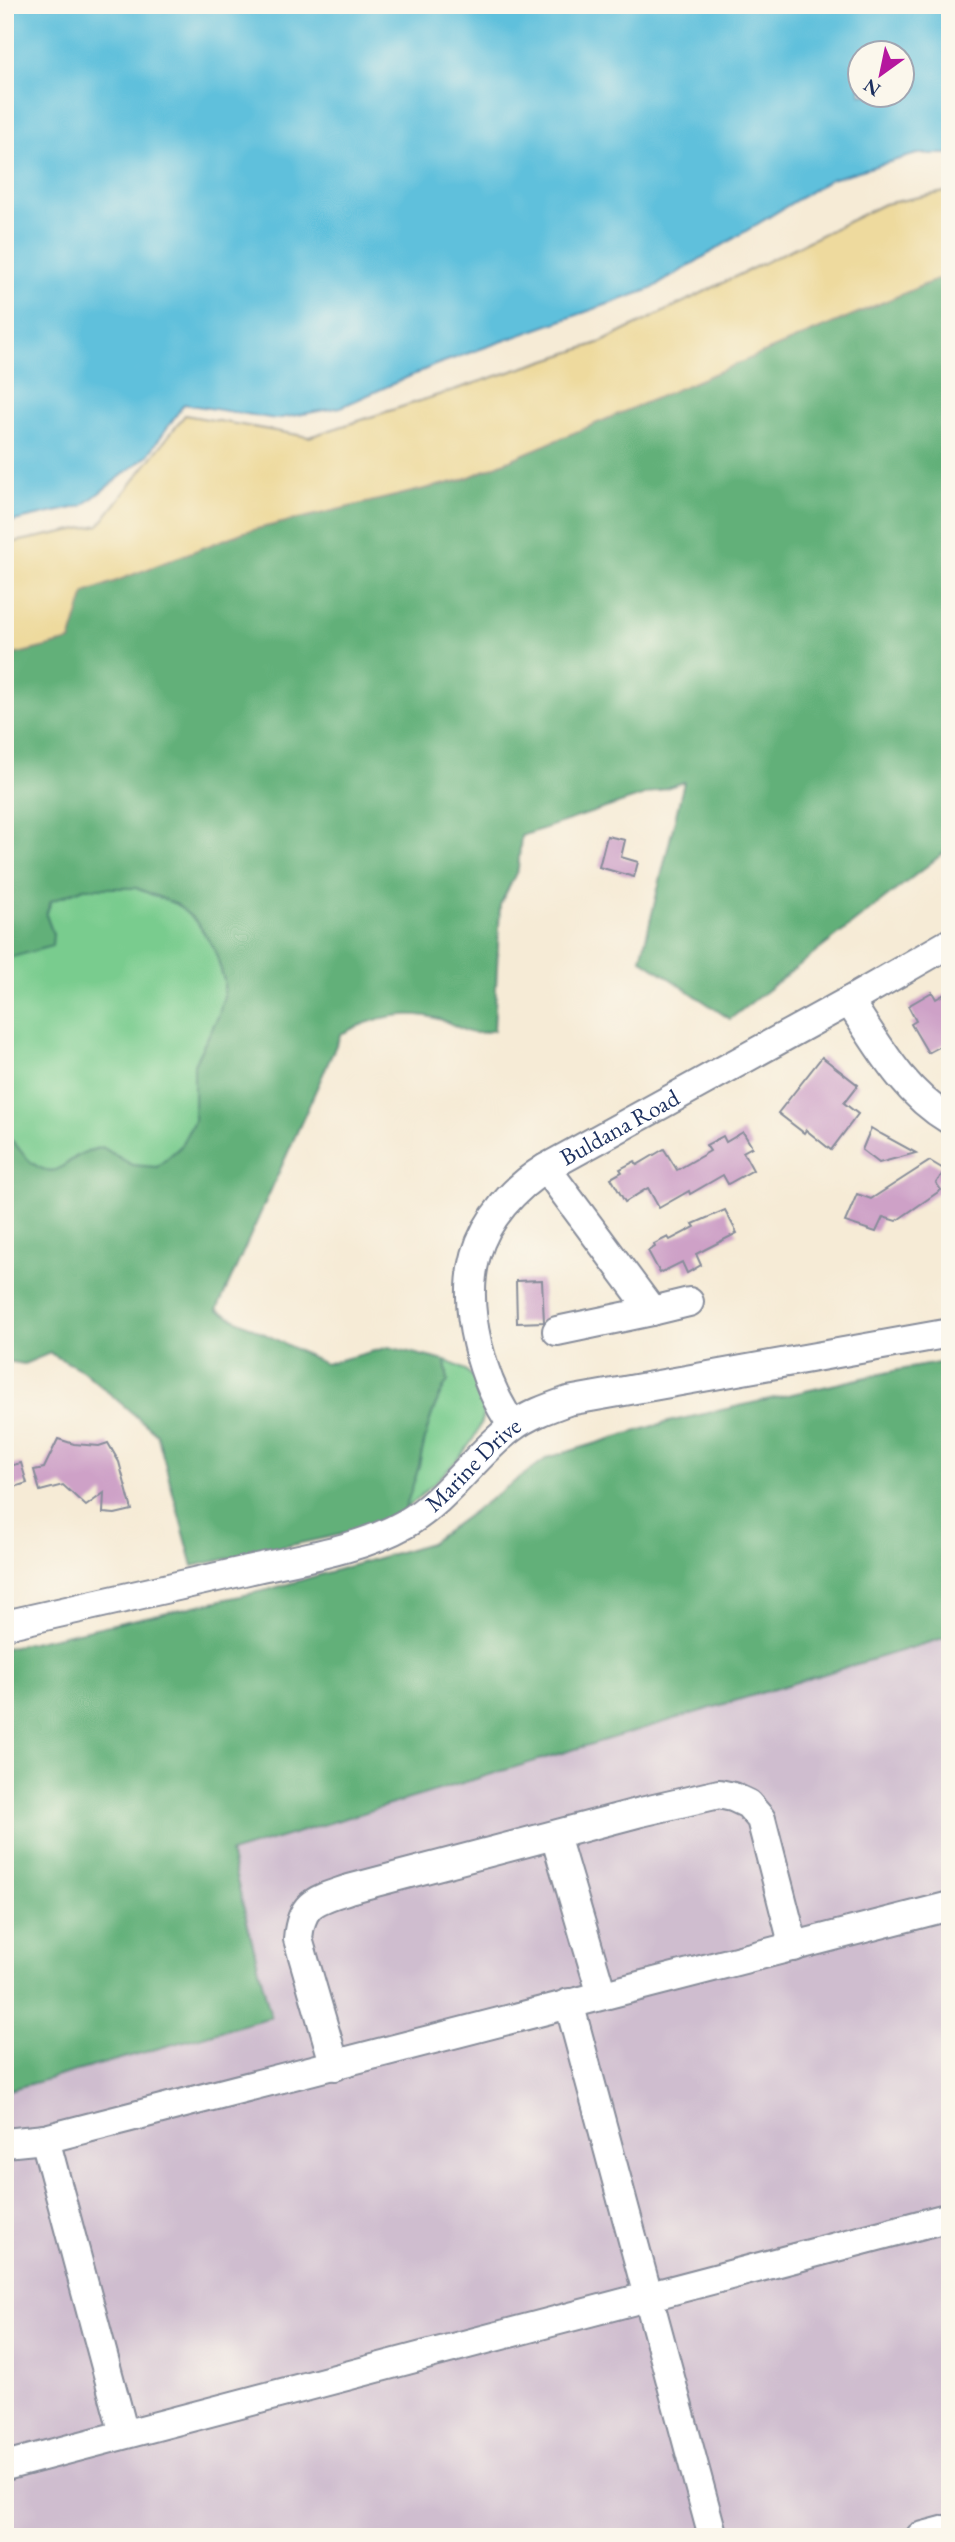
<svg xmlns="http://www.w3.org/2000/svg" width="955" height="2542" font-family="'EB Garamond',serif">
<rect width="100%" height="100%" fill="#fbf7ec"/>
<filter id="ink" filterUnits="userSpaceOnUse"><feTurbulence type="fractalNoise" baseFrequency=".0143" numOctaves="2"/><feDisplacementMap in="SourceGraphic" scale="14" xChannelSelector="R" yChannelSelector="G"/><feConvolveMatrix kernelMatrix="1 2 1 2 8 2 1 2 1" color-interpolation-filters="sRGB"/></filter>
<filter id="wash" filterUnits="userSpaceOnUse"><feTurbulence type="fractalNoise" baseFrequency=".00686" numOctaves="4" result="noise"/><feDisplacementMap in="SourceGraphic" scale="28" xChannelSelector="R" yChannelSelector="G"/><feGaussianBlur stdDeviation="1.57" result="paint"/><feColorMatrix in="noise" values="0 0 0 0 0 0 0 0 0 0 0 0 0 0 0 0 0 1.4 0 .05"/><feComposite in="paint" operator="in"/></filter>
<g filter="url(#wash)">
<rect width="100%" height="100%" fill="#f6ebd6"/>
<path fill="#cfbdcf" d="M950,1636V2537H5V2091L270,2017L229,1853Z"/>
<path fill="#79cc8e" stroke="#4a7e76" stroke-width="2" d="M84,888H136L176,904L197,922L215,950L224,980V996L218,1017L194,1064V1121L180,1147L157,1168L132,1165L102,1147C95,1149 87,1151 81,1154C61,1165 56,1180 32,1163C22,1155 16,1142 5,1135V959L53,934L46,915L51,901Z
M445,1361C460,1366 471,1372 479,1386C504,1431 433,1482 404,1511C409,1497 414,1483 418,1469C426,1436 429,1411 448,1381Z"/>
<path fill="#62b079" stroke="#3e706c" stroke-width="2" d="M950,274V848L730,1019L641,959L684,782L521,836L518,869L500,905L494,1030C466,1038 467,1029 442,1020C406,1008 373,1018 341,1034L217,1310L325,1364L389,1347L445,1361L448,1381C429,1411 426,1436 418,1469C414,1483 409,1497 404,1511L353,1532L193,1566L157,1434L82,1370L50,1353L24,1364L5,1361V1135C16,1142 22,1155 32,1163C56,1180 61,1165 81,1154C87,1151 95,1149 102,1147L132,1165L157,1167L180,1147L194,1121V1064L218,1017L224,996V980L215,950L197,922L176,904L136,888H84L51,901L46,915L53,934L52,946L5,959V657L70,641L84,593L243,532L462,480Z
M950,1361V1636L230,1853L271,2017L5,2091V1648L267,1590L430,1543L547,1458L664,1423L898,1370Z"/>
<path fill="#eeda9e" stroke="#84847e" stroke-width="2" d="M950,191V274L462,480L244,532L85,593L70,641L5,657V544L99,525L185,415L309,437L602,342L884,204Z"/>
<path fill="#5ec0dc" stroke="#3c789d" stroke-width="2" fill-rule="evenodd" d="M5,5H950V154H917L831,179L651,289L435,365L341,407L276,419L184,404L147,456L82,506L5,523ZM860,52H902V94H860Z"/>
<g id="blocks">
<path fill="#cea1c7" d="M607,836L625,840L621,857L638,862L634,877L599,867Z
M950,991V1041L928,1053L911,1024L916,1021L908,1006L932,992L936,999Z
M822,1057L858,1085L844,1103L858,1114L831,1150L806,1130L804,1133L778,1113Z
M871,1128L881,1134L916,1153L879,1163L862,1150Z
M743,1132L752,1147L743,1152L753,1170L728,1184L723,1175L690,1194L689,1191L659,1208L648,1188L625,1202L611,1178L622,1172L620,1169L635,1161L637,1165L664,1149L677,1170L710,1151L706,1145L723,1136L726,1142Z
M930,1161L945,1170L936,1183L941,1190L896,1221L883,1217L876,1232L845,1222L857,1194L871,1199Z
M725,1210L737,1233L696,1254L701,1265L687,1273L682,1262L660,1273L648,1251L655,1247L654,1244L668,1237L670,1240L695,1227L693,1224Z
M542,1280L544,1322L517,1323L516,1281Z
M58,1439L74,1444L99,1446L108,1443L119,1462L132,1510L115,1514L103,1513L104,1493L86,1506L63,1485L40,1491L34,1470L44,1468Z
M21,1463L27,1483L5,1490V1467Z"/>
</g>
</g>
<g filter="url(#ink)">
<use href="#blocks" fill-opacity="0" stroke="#888d9a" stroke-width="2"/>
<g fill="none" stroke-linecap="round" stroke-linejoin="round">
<defs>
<g id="minor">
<path d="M849,1001C878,1045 903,1092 950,1120"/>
<path d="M546,1168L652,1311L689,1302"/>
<path d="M557,1331L652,1311"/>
<path id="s1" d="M513,1426C482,1382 461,1308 476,1255C486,1219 515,1187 546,1168L849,1001L950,943"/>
<path id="s2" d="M5,1625C86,1607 167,1588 248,1570C300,1558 359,1550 405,1524C447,1500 473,1457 511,1428C528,1415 548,1408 568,1401L950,1333"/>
<path d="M555,1836L602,1995"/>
<path d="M569,2003L713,2537"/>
<path d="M335,2066L298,1939C301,1901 317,1900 349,1889L641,1812L719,1794L733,1797L748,1804L761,1819L794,1947"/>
<path d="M5,2143L45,2139"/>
<path d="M124,2434L45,2139L950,1906"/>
<path d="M5,2466L950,2217"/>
<path d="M920,2537L950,2529"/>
</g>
</defs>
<use href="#minor" stroke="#888d9a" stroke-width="32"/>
<use href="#minor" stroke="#fff" stroke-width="28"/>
</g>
</g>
<g text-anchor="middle" stroke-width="7" stroke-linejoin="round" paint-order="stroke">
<g font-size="24" fill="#1b2f5e" stroke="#fbf7ec">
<text dy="8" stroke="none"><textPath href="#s1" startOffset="378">Buldana Road</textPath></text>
<text dy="8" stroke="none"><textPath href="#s2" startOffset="504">Marine Drive</textPath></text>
</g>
</g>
<rect width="955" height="2542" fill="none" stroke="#fbf7ec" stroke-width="28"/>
<g transform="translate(881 74) rotate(213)"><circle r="33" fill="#fbf7ec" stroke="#a1a7b3" stroke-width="2"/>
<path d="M0-5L12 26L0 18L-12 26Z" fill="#b5179e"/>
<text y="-10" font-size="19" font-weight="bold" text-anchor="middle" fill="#1b2f5e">N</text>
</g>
</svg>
